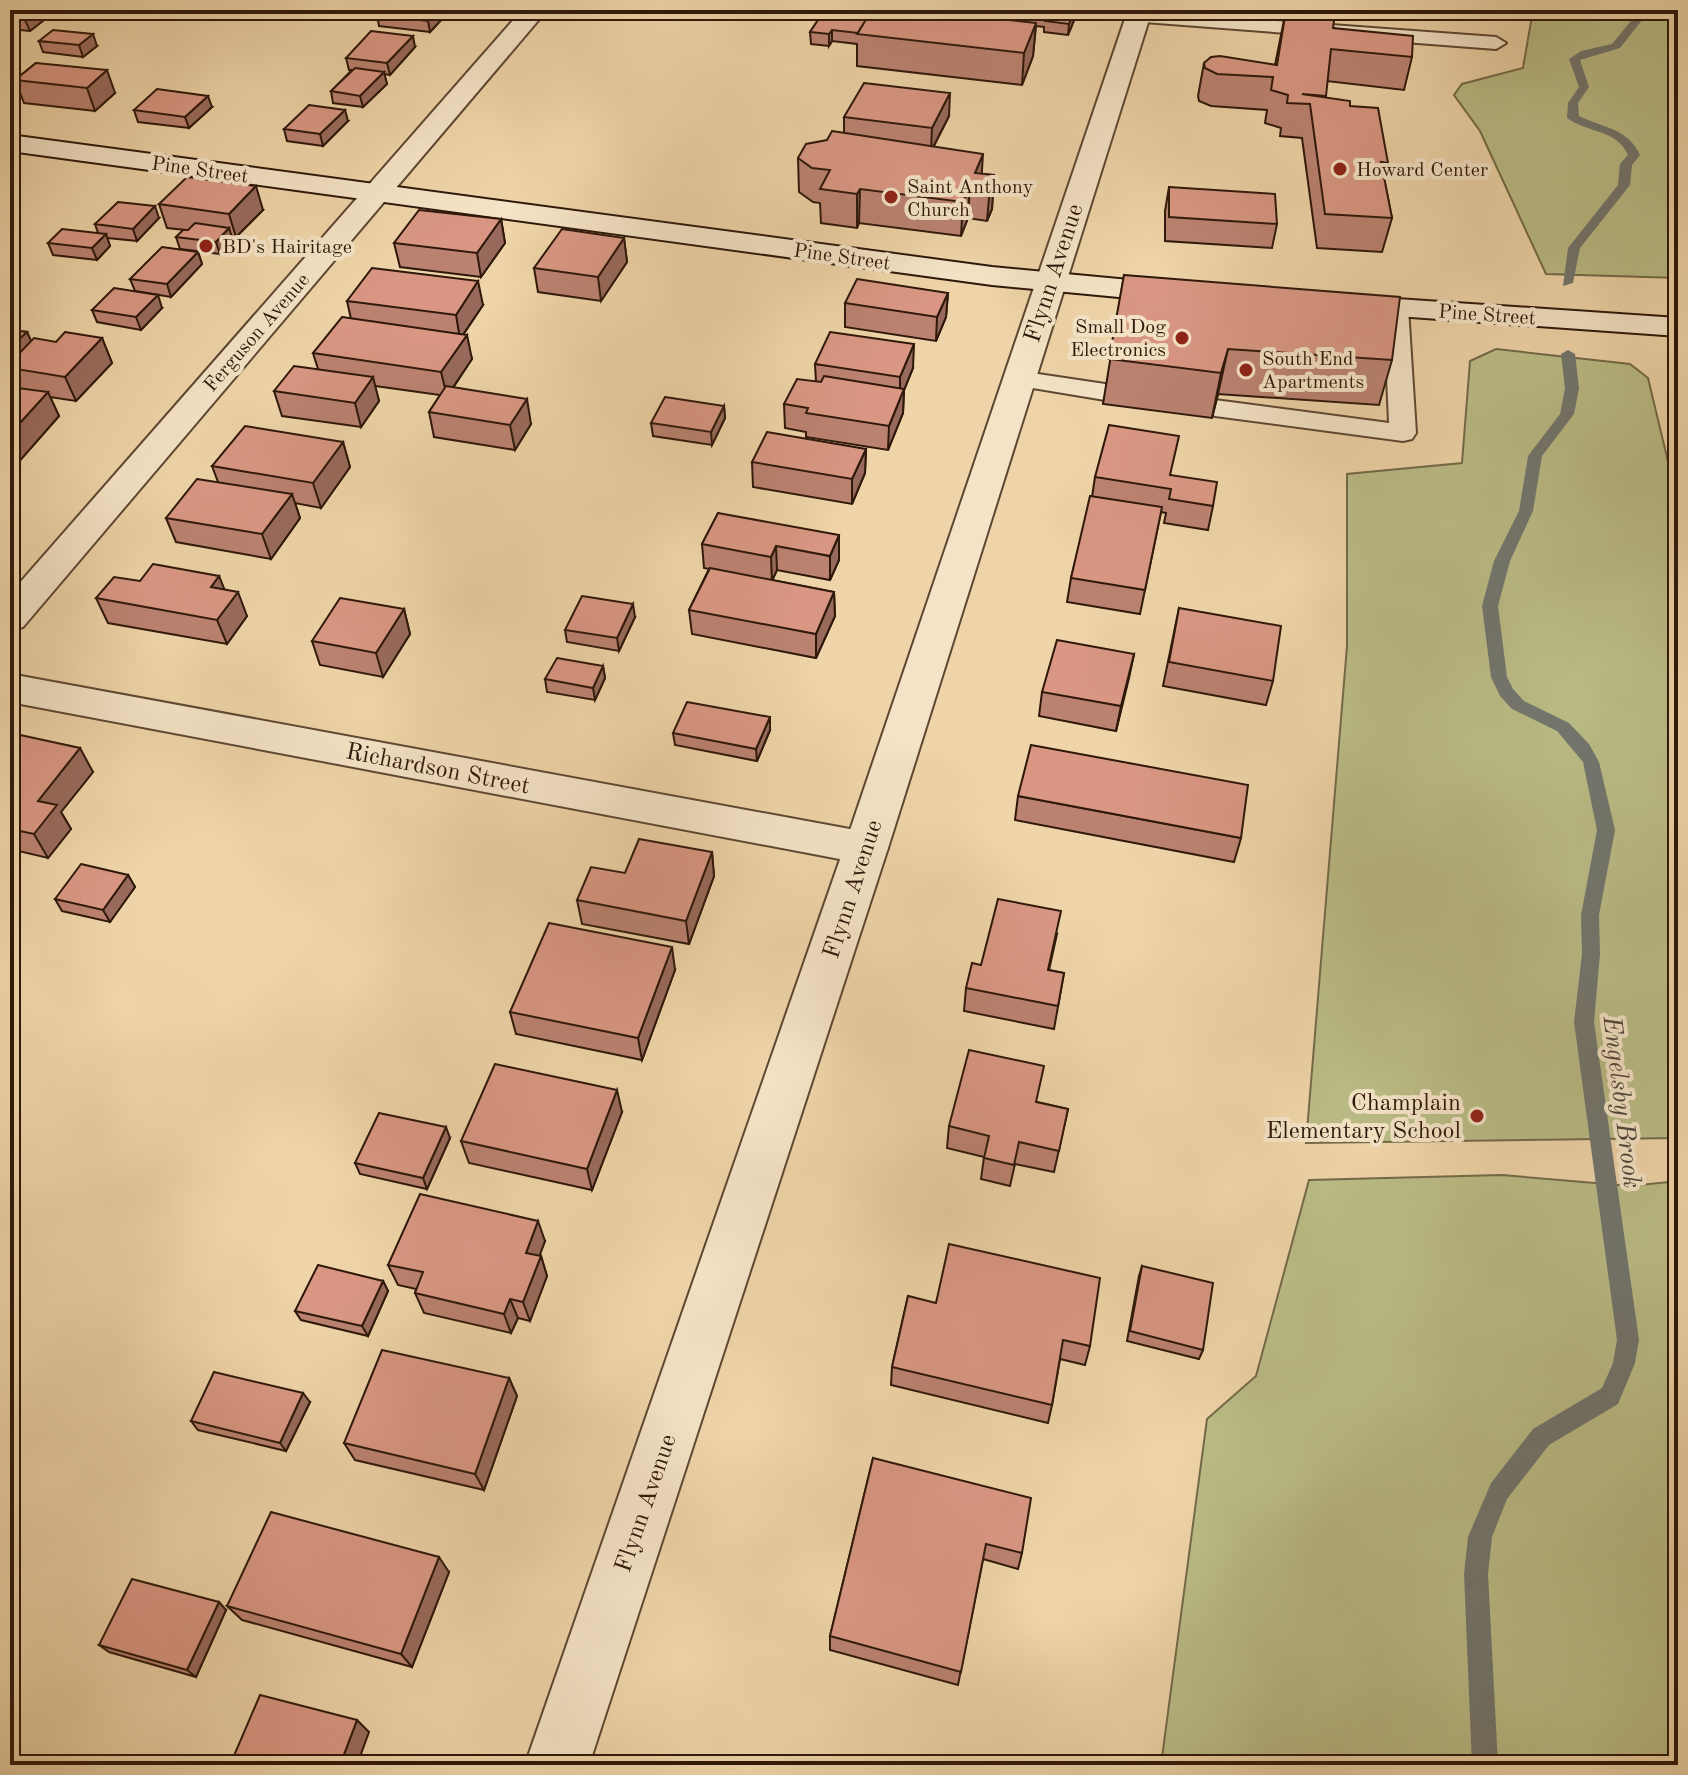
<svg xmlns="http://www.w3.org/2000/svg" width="1688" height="1775" font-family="'Old Standard TT',serif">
<rect width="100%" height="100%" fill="#eed4a8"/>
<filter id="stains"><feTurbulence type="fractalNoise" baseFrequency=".0025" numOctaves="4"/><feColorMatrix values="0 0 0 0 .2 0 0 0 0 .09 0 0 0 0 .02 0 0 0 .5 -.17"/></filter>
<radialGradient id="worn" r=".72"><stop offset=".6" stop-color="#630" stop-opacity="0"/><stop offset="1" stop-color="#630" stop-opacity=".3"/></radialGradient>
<path fill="#babc86" stroke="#746a48" stroke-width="2" d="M1533,10H1671L1678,39V278L1546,274L1480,131L1454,95L1462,84L1523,68Z
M1496,349L1630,364L1648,378L1678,503V1138L1306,1143L1347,646V474L1462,463L1470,361Z
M1502,1175L1630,1186L1678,1181V1765H1161L1207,1419L1256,1376L1309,1180Z"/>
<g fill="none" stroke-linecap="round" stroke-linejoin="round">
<path fill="#72766f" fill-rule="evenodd" d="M1640,10H1650L1620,48L1580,60L1589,87L1578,103L1579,116C1603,128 1628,128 1640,155L1632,165L1630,185L1580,248L1573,283L1563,286L1568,248L1618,185L1620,164L1628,155C1617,129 1587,133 1567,118L1568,103L1579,87L1569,59L1581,51L1612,44Z
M1568,350L1575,354L1579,388L1574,414L1542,456L1533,511L1510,561L1498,606L1507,677L1513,689L1524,701L1569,723L1589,744L1599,762L1615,830L1599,915L1600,954L1594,1022L1639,1340L1635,1363L1618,1404L1549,1445L1507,1499L1492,1537L1488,1574L1498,1765H1472L1464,1574L1468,1537L1491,1483L1533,1429L1602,1388L1613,1363L1617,1340L1574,1022L1582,954L1581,915L1597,830L1583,762L1557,731L1512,709L1500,696L1491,677L1482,606L1494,561L1519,511L1528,456L1560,414L1565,388L1561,354Z"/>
<defs>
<path id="service" d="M1138,11L1496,37L1506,43L1496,49L1131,21V13Z
M1396,301L1408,308L1416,433L1412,439L1403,441L1215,416L1202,408L1215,400L1389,423L1384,308Z
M1018,371L1105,384L1118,392L1105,400L1009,384L1005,379Z"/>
<path id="minor" d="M522,10H547L23,627L10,631V594Z
M10,674L866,832L881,836L888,848L881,860L866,864L10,702Z"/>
<path id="tertiary" d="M1128,10H1152L888,848L589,1765H525L844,848Z"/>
<path id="secondary" d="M10,135L992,267L1182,285L1193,287L1197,294L1193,301L1182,303L992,285L10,151Z
M1338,295L1678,318V336L1327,311L1322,304L1327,297Z"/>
</defs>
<use href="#service" stroke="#5e4732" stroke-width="4"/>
<use href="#minor" stroke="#5e4732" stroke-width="4"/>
<use href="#tertiary" stroke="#5e4732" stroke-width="4"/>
<use href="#secondary" stroke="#2e180a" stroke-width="4"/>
<use href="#service" fill="#f4e3c6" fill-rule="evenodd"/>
<use href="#minor" fill="#f4e3c6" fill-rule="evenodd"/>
<use href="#tertiary" fill="#f4e3c6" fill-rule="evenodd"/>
<use href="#secondary" fill="#f4e3c6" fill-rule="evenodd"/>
</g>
<path fill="#bb8271" stroke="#2e180a" stroke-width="2" d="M10,10L53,13L30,31L10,29Z
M382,10H461L459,13L443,11L444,17L430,32L379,26L377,15Z
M809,10H830V12L868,16L1001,19L1002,10L1075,18L1068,35L1044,32V27L1036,26L1033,56L1022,85L857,66V44L832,41L829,46L811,44L810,32L821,16L809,15Z
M1286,10L1412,57L1404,90L1327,81L1325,97L1350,106L1388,163L1384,178L1392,218L1382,252L1317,248L1302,138L1280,136L1281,128L1265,123L1267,110L1211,106L1199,101L1198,96L1204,63L1275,65Z
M1407,10H1505L1503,15Z
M39,41L97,46L83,57L43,52Z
M415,47L390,75L384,74L387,84L363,107L333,103L331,91L352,70H349L346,58Z
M36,63L115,93L95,111L24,103L15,80Z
M212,107L189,128L138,122L134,110Z
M949,116L934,146L981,174L994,175L992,209L987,221L968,218L961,236L859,223L857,228L821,223L820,203L813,202L799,192L798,158L827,140L844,133V117Z
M348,121L323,146L287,141L284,129Z
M1169,187L1277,224L1272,248L1165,241V211Z
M159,204L263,210L236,237H232L233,240L220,254L180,249L176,237L186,230L167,228Z
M159,218L137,241L107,238L110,246L97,260L53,255L48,243L98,233L95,224Z
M501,219L505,243L481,277L400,267L394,243Z
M624,238L627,262L601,301L538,292L534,268Z
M198,252L202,264L171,297L135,291L130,279Z
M1124,275L1392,360L1379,405L1218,394L1212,418L1103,404Z
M948,293L946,317L936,341L845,327V303Z
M347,301L483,305L463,335L472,359L453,388L531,424L515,450L434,437L429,412L440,395L375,386L379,401L361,427L282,416L274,391L318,369L313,353L351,319Z
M162,308L141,330L97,322L92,310Z
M10,330L27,332L31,342H56L102,338L112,363L76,401L50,397L59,416L16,465L10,464V387H15L10,376Z
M815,364L913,368L904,390L903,413L888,450L806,437V432L785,428L784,404L816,382Z
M724,406L725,418L712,445L653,436L651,423Z
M343,442L350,467L321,508L295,503L300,518L271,559L176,542L166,518L218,482L212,466Z
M866,449L865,473L852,504L753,487L752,462Z
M1171,475L1213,506L1208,530L1164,523L1166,513L1161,512L1140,614L1067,602L1071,578L1092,497L1095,477Z
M718,513L839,560L830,580L777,570L772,580L834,592L835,616L816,658L692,634L689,610L709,569L704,568L702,544Z
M219,576L224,589L247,616L227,644L108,623L96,598L140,581Z
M1179,608L1273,681L1266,705L1163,686Z
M404,609L410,634L383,677L320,665L312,641Z
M635,617L619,651L567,642L565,630Z
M1134,654L1116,731L1039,716L1042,692Z
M603,666L605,678L595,700L547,692L545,679Z
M770,730L757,761L675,745L673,733Z
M10,735L93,772L61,812L71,829L48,858L10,849Z
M1018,796L1241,838L1234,862L1015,820Z
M712,852L714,876L689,944L582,924L577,900L625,873Z
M128,875L135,887L110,922L62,911L55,899Z
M1057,934L1049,970L1064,973L1054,1029L964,1011L966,988L981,965Z
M675,970L642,1060L516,1034L510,1012Z
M1037,1102L1068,1109L1054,1172L1015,1164L1010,1186L981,1179L984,1157L947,1148L949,1126Z
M622,1112L592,1190L469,1163L461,1141Z
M450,1138L427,1189L360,1174L355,1163Z
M545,1241L539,1256H541L547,1276L530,1321L518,1318L511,1333L424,1313L415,1293L416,1289L398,1285L388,1265Z
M1142,1266L1203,1350L1199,1359L1127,1341L1139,1276Z
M383,1281L388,1291L368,1336L301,1320L295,1311Z
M908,1296L1090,1346L1085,1365L1060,1359L1052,1405L1048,1423L891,1385L892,1367Z
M509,1378L517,1396L484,1490L355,1460L344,1443Z
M310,1402L286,1451L198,1430L191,1421Z
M873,1458L1022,1553L1018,1569L983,1559L958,1685L830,1650V1636Z
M449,1572L412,1667L242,1620L227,1606Z
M226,1610L196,1677L109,1652L99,1645Z"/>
<path fill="#986a5c" stroke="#2e180a" stroke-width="2" d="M38,10H52L53,13L30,31L25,20Z
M438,10H443L444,17L430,32L428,21Z
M1075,10V18L1068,35L1069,24Z
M1036,23L1033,56L1022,85L1024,53Z
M832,30V41L829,46V34Z
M93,34L97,46L83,57L79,45Z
M413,36L415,47L390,75L387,63Z
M107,70L115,93L95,111L87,88Z
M384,72L387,84L363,107L360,96Z
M950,93L949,116L931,151L932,128Z
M208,96L212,107L189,128L185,117Z
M345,110L348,121L323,146L320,134Z
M983,154L981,186L975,173Z
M994,175L992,209L987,221L990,187Z
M970,184L968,218L961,236L963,202Z
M256,186L263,210L236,237L229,214Z
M860,189L859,223L857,228V194Z
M155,206L159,218L137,241L133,229Z
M501,219L505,243L481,277L477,253Z
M229,228L233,240L220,254L216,242Z
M106,234L110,246L97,260L92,248Z
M624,238L627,262L601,301L598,277Z
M198,252L202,264L171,297L167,284Z
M478,281L483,305L460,339L456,315Z
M948,293L946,317L936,341L937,317Z
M158,295L162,308L141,330L136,317Z
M27,332L33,345L10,365V347Z
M467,335L472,359L447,396L441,372Z
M102,338L112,363L76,401L65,377Z
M914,344L913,368L904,390L903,413L888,450L889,426L900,399V377Z
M1228,349L1218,394L1212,418L1221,373Z
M373,377L379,401L361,427L355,403Z
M48,392L59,416L16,465L10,453V434Z
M527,399L531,424L515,450L510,425Z
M724,406L725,418L712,445L711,432Z
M343,442L350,467L321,508L313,483Z
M866,449L865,473L852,504V479Z
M292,494L300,518L271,559L262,534Z
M839,535V560L830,580V556Z
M776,546L777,570L772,581L771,557Z
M219,576L229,601L211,587Z
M238,592L247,616L227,644L217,620Z
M834,592L835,616L816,658V634Z
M633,604L635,617L619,651L617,638Z
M404,609L410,634L383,677L376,653Z
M1134,654L1129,678L1116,731L1121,706Z
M603,666L605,678L595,700L593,688Z
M770,717V730L757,761L756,749Z
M80,748L93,772L61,812L71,829L48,858L34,834L38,801Z
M712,852L714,876L689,944L686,921Z
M10,868L19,882L10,894Z
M128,875L135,887L110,922L103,910Z
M672,947L675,970L642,1060L638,1038Z
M10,960L20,975L10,990Z
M617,1090L622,1112L592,1190L587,1169Z
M446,1127L450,1138L427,1189L423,1178Z
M538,1221L545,1241L533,1273L526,1253Z
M541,1256L547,1276L530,1321L523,1302Z
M383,1281L388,1291L368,1336L362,1326Z
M510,1299L518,1318L511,1333L504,1314Z
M509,1378L517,1396L484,1490L475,1474Z
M303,1393L310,1402L286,1451L280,1443Z
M439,1557L449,1572L412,1667L401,1654Z
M219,1602L226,1610L196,1677L187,1670Z
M357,1720L369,1732L357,1765H340Z"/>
<path fill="#d99783" stroke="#2e180a" stroke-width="2" d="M10,10H38L25,20L10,18Z
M382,10H438L428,21L377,15Z
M872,10H923L1036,23L1024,53L857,34Z
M1002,10H1075L1069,24L1045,21L1047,16L1001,11Z
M1286,10L1335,14L1333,28L1413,36L1412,57L1331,49L1326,96L1302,94L1350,101V106L1378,108L1388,163L1381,162L1392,218L1325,214L1310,104L1287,103L1288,95L1271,90L1273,77L1217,74L1205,68L1204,63L1211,57L1220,56L1277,65Z
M824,11L868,16L858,33L832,30L829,34L810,32Z
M53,30L93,34L79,45L39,41Z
M371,31L413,36L387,63L346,58Z
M36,63L107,70L87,88L15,80Z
M355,68L384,72L360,96L331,91Z
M864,83L950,93L932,128L844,117Z
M157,89L208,96L185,117L134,110Z
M309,105L345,110L320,134L284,129Z
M832,131L983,154L975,173L994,175L990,187L970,184L963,202L860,189L857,194L820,189L830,170L812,168L798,158L806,144L827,140Z
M187,177L256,186L229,214L159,204Z
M1169,187L1275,194L1277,224L1169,217Z
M118,202L155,206L133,229L95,224Z
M419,210L501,219L477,253L394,243Z
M195,223L229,228L216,242L176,237L183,230H188Z
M62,229L106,234L92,248L48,243Z
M562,229L624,238L598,277L534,268Z
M162,247L198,252L167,284L130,279Z
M372,268L478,281L456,315L347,301Z
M1124,275L1400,297L1392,360L1228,349L1221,373L1109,359Z
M857,279L948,293L937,317L845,303Z
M114,288L158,295L136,317L92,310Z
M342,317L467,335L441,372L313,353Z
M10,330L27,332L10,347Z
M65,332L102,338L65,377L10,368V363L34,338L56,342Z
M830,332L914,344L900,377L815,364Z
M294,366L373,377L355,403L274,391Z
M824,376L904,389L889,426L806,413L808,408L784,404L797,379L821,382Z
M446,386L527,399L510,425L429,412Z
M10,387L48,392L10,434Z
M665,397L724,406L711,432L651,423Z
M1109,425L1179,436L1170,475L1217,482L1213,506L1169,499L1171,489L1095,477Z
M245,426L343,442L313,483L212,466Z
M767,432L866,449L852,479L752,462Z
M197,479L292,494L262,534L166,518Z
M1090,496L1162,507L1145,590L1071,578Z
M718,513L839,535L830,556L776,546L771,557L702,544Z
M153,564L219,576L211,587L238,592L217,620L96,598L114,577L140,581Z
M710,568L834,592L816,634L689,610Z
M582,596L633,604L617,638L565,630Z
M340,598L404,609L376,653L312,641Z
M1179,608L1281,626L1273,681L1169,662Z
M1057,640L1134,654L1121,706L1042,692Z
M557,658L603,666L593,688L545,679Z
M687,702L770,717L756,749L673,733Z
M11,733L80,748L38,801L57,805L34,834L10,829V735Z
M1031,745L1248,785L1241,838L1018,796Z
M639,839L712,852L686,921L577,900L591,867L625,873Z
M81,864L128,875L103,910L55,899Z
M998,899L1061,911L1048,970L1064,973L1058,1006L966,988L972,963L981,965Z
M549,923L672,947L638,1038L510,1012Z
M969,1050L1044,1066L1036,1102L1068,1109L1059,1151L1019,1142L1014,1165L984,1158L989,1136L949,1126Z
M495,1064L617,1090L587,1169L461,1141Z
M379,1113L446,1127L423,1178L355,1163Z
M420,1194L538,1221L526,1253L541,1256L523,1302L510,1299L504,1314L415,1293L423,1272L388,1265Z
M949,1244L1100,1278L1090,1346L1063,1340L1052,1405L892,1367L908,1296L936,1303Z
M318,1265L383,1281L362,1326L295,1311Z
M1142,1266L1213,1283L1203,1350L1130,1331Z
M382,1350L509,1378L475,1474L344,1443Z
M214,1372L303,1393L280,1443L191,1421Z
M873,1458L1031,1498L1022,1553L986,1544L961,1672L830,1636Z
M271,1512L439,1557L401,1654L227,1606Z
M132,1579L219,1602L187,1670L99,1645Z
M260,1695L357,1720L340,1765H230Z"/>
<g fill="#8f2418" stroke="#f4e3c6" stroke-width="3">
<circle cx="1340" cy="169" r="8"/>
<circle cx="891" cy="197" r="8"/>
<circle cx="206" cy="246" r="8"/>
<circle cx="1182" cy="338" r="8"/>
<circle cx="1246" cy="370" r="8"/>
<circle cx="1477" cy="1116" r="8"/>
</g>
<g text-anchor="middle" stroke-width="8" stroke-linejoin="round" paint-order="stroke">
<g font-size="20" fill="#2e180a" stroke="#f4e3c6">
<text transform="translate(200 169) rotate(8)" y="7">Pine Street</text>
<text transform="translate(842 256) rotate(8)" y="7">Pine Street</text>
<text transform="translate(1487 314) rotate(4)" y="7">Pine Street</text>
<text transform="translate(256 332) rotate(-49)" y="7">Ferguson Avenue</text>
</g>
<g font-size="20" fill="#2e180a" stroke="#f4e3c6" text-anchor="start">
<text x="1356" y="176">Howard Center</text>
<text x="907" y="193">Saint Anthony<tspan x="907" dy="23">Church</tspan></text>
<text x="222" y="253">BD's Hairitage</text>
<text x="1166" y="333" text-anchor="end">Small Dog<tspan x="1166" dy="23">Electronics</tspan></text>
<text x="1262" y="365">South End<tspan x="1262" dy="23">Apartments</tspan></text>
</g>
<g font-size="24" fill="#2e180a" stroke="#f4e3c6">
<text transform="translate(1053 273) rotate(-72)" y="8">Flynn Avenue</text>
<text transform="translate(438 768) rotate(11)" y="8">Richardson Street</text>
<text transform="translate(852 889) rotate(-72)" y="8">Flynn Avenue</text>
<text transform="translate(645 1503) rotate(-71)" y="8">Flynn Avenue</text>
</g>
<g font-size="24" fill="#2e180a" stroke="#f4e3c6" text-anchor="end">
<text x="1461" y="1110">Champlain<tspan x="1461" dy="28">Elementary School</tspan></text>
</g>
<g font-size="26" font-style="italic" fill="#50473d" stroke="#f4e3c6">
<text transform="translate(1623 1102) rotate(83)" y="9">Engelsby Brook</text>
</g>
</g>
<rect width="1688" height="1775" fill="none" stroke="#eed4a8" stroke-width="40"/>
<rect x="12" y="12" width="1664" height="1751" fill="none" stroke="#2e180a" stroke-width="4"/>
<rect x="20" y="20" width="1648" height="1735" fill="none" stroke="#2e180a" stroke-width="2"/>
<rect width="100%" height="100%" filter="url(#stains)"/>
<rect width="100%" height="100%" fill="url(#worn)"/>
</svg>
